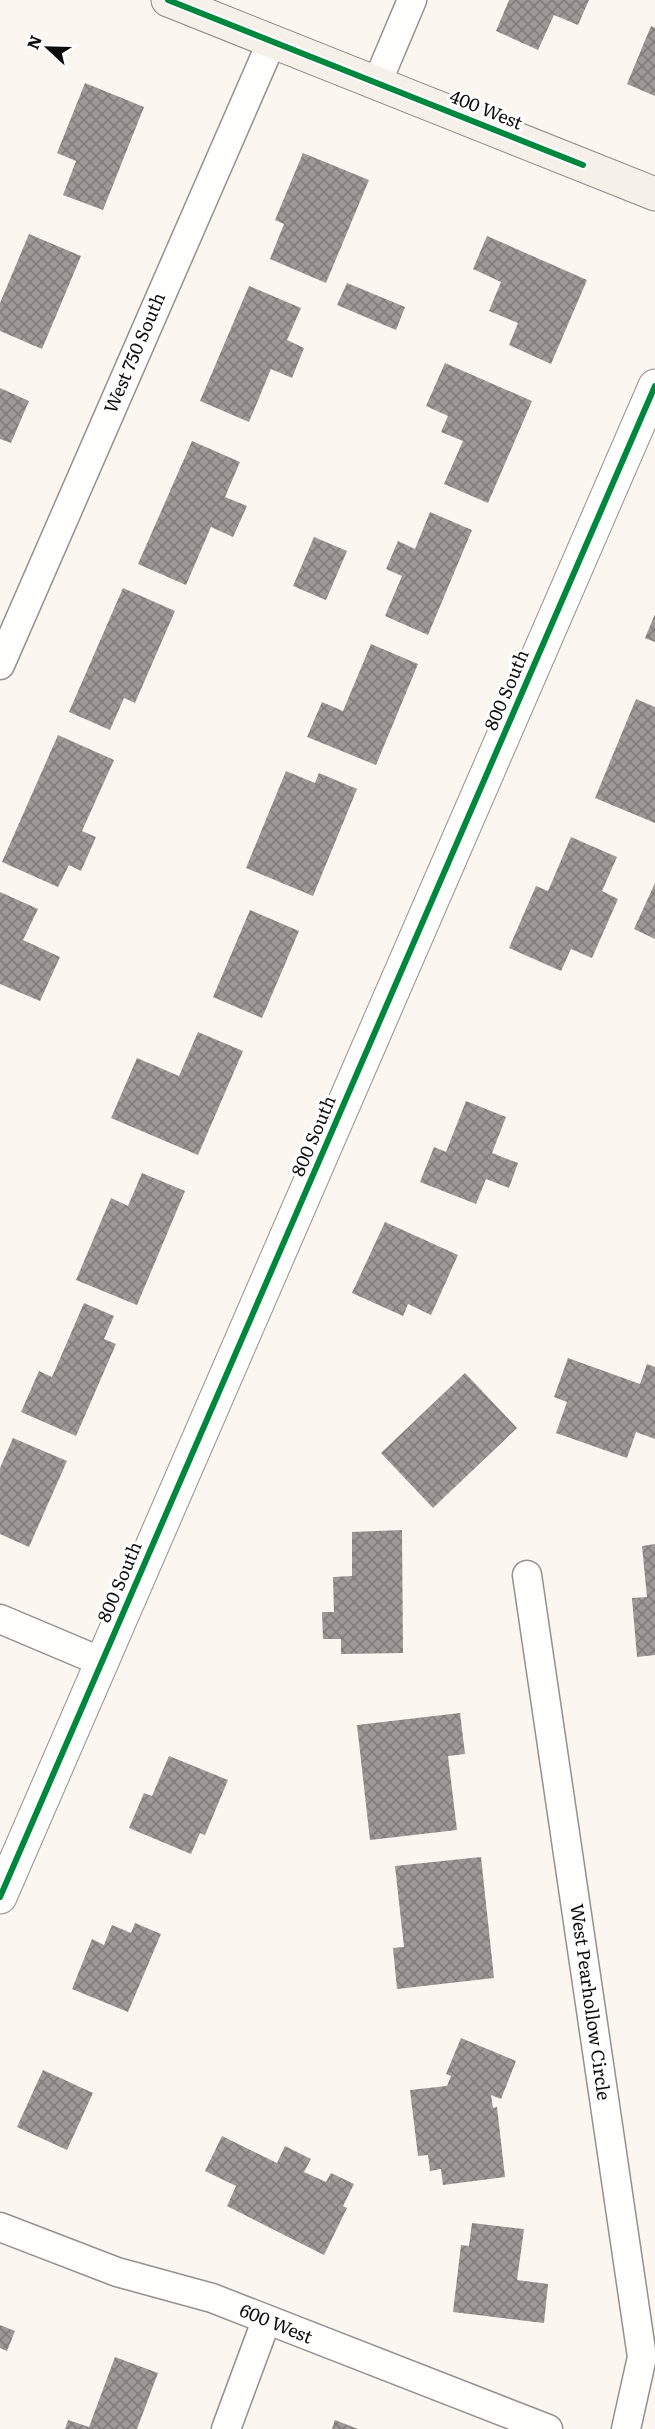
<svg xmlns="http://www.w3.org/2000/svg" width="655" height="2429" font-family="Literata,serif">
<defs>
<pattern id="building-cross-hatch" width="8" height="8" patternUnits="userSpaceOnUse" patternTransform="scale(1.5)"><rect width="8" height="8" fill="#9e9996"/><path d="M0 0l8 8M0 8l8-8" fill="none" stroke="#7f7b79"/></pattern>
</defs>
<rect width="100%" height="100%" fill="#fbf6f0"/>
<path fill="url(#building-cross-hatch)" d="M509,0H589L578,25L554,15L538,50L496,31Z
M651,26L655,28V96L627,84Z
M85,83L144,107L103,210L63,195L76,161L57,153Z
M303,153L369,180L326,283L270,259L284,224L275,220Z
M29,234L81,256L42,349L0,331V303Z
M487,236L587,280L551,364L509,345L518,323L489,311L501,282L473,269Z
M347,283L405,307L396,330L337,305Z
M249,286L301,308L287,340L304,348L292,378L271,369L249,422L200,401Z
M445,363L532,401L488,503L444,484L463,441L441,432L448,416L426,406Z
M0,388L29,401L11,443L0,439Z
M192,441L240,462L225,497L247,506L233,537L211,527L186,585L138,564Z
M430,512L472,530L428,635L385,616L402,576L386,569L398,541L415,549Z
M314,537L347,551L326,600L293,586Z
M123,588L175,611L135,703L124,698L110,730L69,712Z
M655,614V642L645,638Z
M371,644L418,664L376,765L307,737L322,702L343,711Z
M636,699L655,707V823L595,798Z
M58,735L114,760L82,831L96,837L81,871L69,865L58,887L2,862Z
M286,771L315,783L319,773L357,789L313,896L246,868Z
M571,837L617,857L602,891L618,899L592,958L571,949L561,971L509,948L536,886L548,891Z
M655,883V939L634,929Z
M0,892L38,909L23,940L60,957L40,1001L0,984Z
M250,910L299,931L262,1018L213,997Z
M198,1032L243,1051L198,1155L111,1118L137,1058L179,1076Z
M466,1101L506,1117L492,1153L518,1163L509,1188L486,1179L476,1204L420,1182L434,1147L446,1152Z
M142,1173L185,1191L137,1305L76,1280L111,1198L128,1206Z
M385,1222L458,1255L431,1315L408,1304L403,1316L352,1293Z
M84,1303L114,1316L104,1339L116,1344L76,1436L21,1412L39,1371L52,1377Z
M568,1358L640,1384L647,1364L655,1367V1439L636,1432L627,1458L556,1433L567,1402L554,1397Z
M465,1373L517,1428L433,1508L381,1453Z
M13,1438L67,1461L29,1547L0,1534V1468Z
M402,1530L403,1653L341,1654V1639H323L322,1612H334L333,1577L352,1576V1532Z
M655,1544V1655L637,1657L632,1598L647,1597L642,1546Z
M460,1713L465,1754L448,1756L457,1830L370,1840L357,1725Z
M169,1756L228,1780L205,1835L200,1833L191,1854L129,1828L144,1793L152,1796Z
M481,1857L494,1978L397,1989L393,1948L404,1947L395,1866Z
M135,1923L161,1934L128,2012L72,1989L92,1939L104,1945L112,1925L131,1933Z
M461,2038L516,2061L501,2099L491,2095L493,2108L497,2107L505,2177L443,2185L441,2169L430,2171L428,2155L418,2156L410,2090L447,2086L451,2076L446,2074Z
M43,2070L93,2093L67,2150L17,2127Z
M222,2136L277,2163L285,2146L311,2159L304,2172L326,2182L331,2173L354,2184L343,2206L347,2208L324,2255L227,2206L236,2186L205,2171Z
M472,2223L524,2229L517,2280L548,2284L544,2323L453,2312L461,2245L469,2246Z
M0,2325L15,2331L7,2351L0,2348Z
M115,2357L158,2373L137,2429H65L68,2420L89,2427Z
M335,2420L358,2429H332Z"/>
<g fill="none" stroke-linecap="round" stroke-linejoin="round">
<defs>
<path id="minor" d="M377,83L412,0
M0,665L272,41
M527,1575L642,2357L626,2429
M0,1619L102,1662
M0,2227L117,2272L212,2298L548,2429
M226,2429L266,2321"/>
<path id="tertiary" d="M0,1897L655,386"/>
<path id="secondary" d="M168,0L655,194"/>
</defs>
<use href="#minor" stroke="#94918f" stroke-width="31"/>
<use href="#tertiary" stroke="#94918f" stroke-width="35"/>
<use href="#secondary" stroke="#8a8885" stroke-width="35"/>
<use href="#minor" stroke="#fefefd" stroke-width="28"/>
<use href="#tertiary" stroke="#fefefd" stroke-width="33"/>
<use href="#secondary" stroke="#f5f0e8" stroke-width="33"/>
<defs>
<path id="cycleway" d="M168,0L583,165
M0,1897L655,386"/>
</defs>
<use href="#cycleway" stroke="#fff" stroke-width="10"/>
<use href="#cycleway" stroke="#00873e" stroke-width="6"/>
</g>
<g text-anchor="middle" stroke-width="6" stroke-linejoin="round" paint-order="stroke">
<g font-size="18" fill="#0c0c0c" stroke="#fff">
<text transform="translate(486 110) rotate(22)" y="6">400 West</text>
<text transform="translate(135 353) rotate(-67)" y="6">West 750 South</text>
<text transform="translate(507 690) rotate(-67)" y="6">800 South</text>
<text transform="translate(314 1136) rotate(-67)" y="6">800 South</text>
<text transform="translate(120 1582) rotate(-67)" y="6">800 South</text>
<text transform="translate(590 2002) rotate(82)" y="6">West Pearhollow Circle</text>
<text transform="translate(276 2324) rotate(22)" y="6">600 West</text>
</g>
</g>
<g transform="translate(48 48) rotate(292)" stroke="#ffffff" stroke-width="4.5" paint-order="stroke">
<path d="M0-4.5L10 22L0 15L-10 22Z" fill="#0c0c0c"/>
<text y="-9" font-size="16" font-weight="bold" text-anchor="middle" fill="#0c0c0c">N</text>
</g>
</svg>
